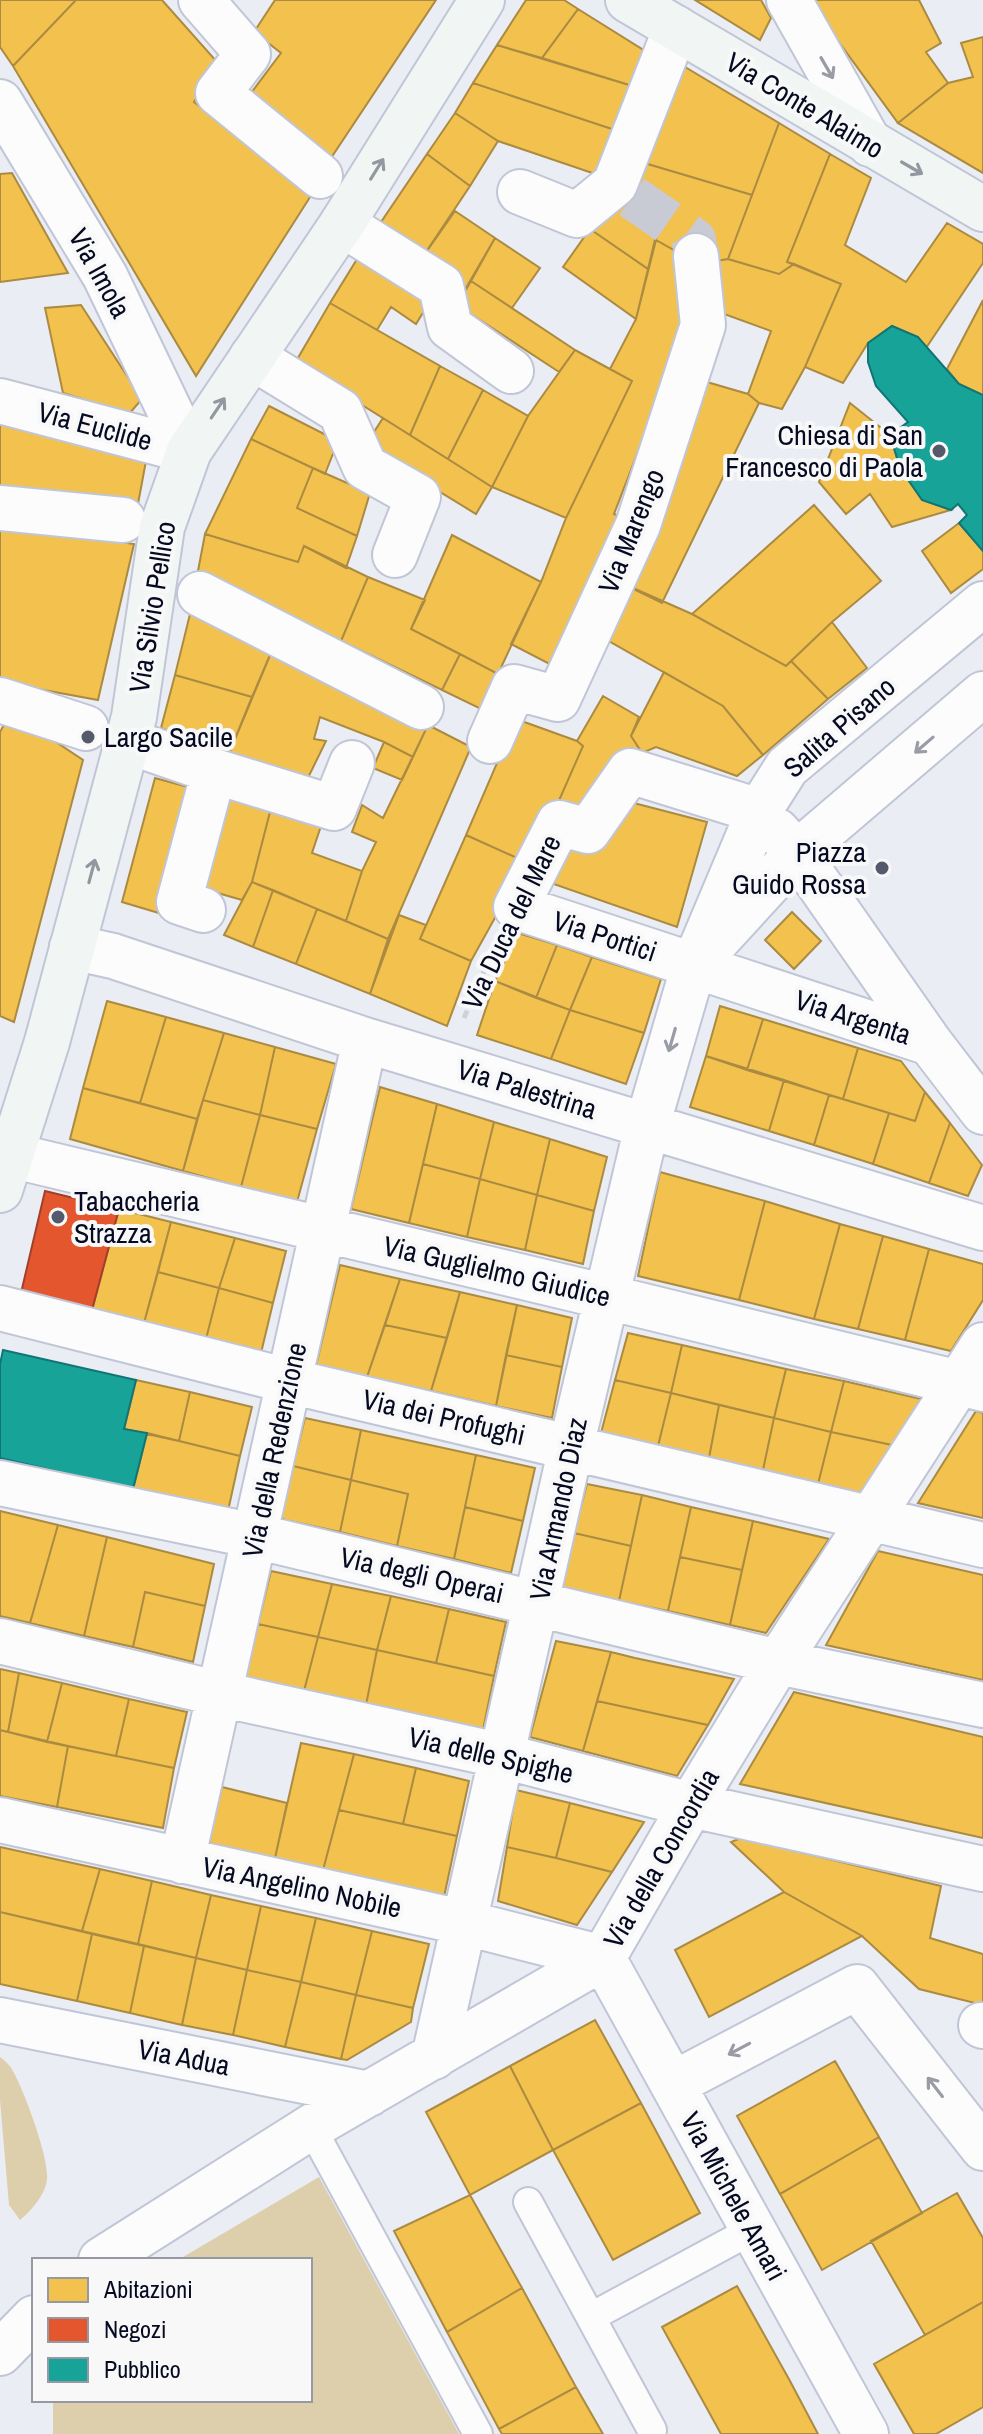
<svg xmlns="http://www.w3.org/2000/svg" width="983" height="2434" font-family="'Archivo Narrow',sans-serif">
<rect width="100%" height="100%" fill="#eaedf4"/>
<path fill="#ddcfab" d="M0,2057C5,2061 10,2065 13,2071C24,2091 49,2157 47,2179C46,2194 31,2211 20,2220L9,2205L0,2100Z
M319,2177L459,2434H53V2400H310V2260H178Z"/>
<path fill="#f2c14e" stroke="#ab8a41" stroke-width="2" d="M0,0H76L13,66L0,47Z
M76,0H162L218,63L194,102L312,194L196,376L13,66Z
M275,0H436L327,164L245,101L281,53L254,32Z
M526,0H564L578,9L542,58L497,45Z
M695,0H761L771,18L760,40Z
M808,0H919L941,43L926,52L948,83L898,123Z
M578,9L653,56L639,88L542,58Z
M983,37V173L898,123L948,83L973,77L961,43Z
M497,45L639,88L621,132L473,83Z
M675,61L779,123L752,195L641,162Z
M473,83L621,132L604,177L498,141L455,113Z
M455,113L498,141L470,186L427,154Z
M779,123L830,154L787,262L794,264L779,274L728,259Z
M427,154L470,186L422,258L377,228Z
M830,154L871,178L845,245L906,282L947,223L983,244V263L926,348L918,337L892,326L868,343L843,383L805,367L841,284L787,262Z
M641,162L752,195L728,259L716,261L681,254L656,240L658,227L628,207Z
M12,173L68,273L0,282V174Z
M613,197L658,227L648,269L590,229Z
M455,211L495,238L466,288L422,258Z
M590,229L648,269L636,319L563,267Z
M495,238L540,268L512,308L471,281Z
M656,240L681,254L683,335L614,514L634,522L563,671L511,644L541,582L566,518L632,381L610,369L636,319Z
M362,251L432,298L416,324L391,307L377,330L330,303Z
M728,259L779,274L794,264L841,284L805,367L782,409L759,403L748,394L771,331L716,311V261Z
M471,281L575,350L559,372L457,305Z
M983,300V395L959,384L947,369Z
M330,303L440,366L410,435L295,363Z
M81,305L142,399L129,414L63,393L45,308Z
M575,350L632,381L566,518L492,487L528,416Z
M440,366L483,390L448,459L410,435Z
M700,380L748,394L759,403L662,603L617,581Z
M483,390L528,416L492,487L448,459Z
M850,403L890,435L900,468L922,500L951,510L892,527L870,494L846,514L819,482Z
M269,406L338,441L325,474L251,439Z
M383,418L492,487L476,514L365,446Z
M0,424L146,461L138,504L0,494Z
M251,439L313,468L297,508L357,536L346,568L304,546L298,562L205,534Z
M313,468L370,493L357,536L297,508Z
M814,505L881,581L832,622L786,666L692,614Z
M959,523L983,551V569L951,593L922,551Z
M0,526L134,544L98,700L0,682Z
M205,534L298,562L304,546L368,577L341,641L198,571Z
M452,535L541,582L498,674L411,629Z
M368,577L425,600L411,629L460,654L442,690L341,641Z
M617,581L692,614L786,666L791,661L828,699L763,755L723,706L593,632Z
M190,614L273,648L252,697L175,675Z
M832,622L867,668L828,699L791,661Z
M273,648L428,725L413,757L384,742L320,717L314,739L326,741L304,786L228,756Z
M460,654L498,674L483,710L442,690Z
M664,672L723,706L763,755L737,776L656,747L642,753L631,736Z
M175,675L252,697L228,756L161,728Z
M603,696L639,717L631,736L642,753L583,818L557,805L583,746L577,741Z
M11,712L83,760L14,1022L0,1016V732Z
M516,719L577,741L583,746L557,805L526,862L466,835Z
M428,725L471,747L388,939L346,921L362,871L376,842L352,832L362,805L383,818Z
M384,742L413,757L402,780L373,768Z
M155,778L195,789L162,914L122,902Z
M222,794L271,808L252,882L242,900L197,887Z
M626,801L707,822L677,927L545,881L565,838Z
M271,808L322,823L312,853L362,871L346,921L252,882Z
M466,835L526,862L471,961L420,939Z
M252,882L273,890L253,947L224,935Z
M273,890L317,909L296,964L253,947Z
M317,909L388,939L370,994L296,964Z
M792,912L821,941L794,969L765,940Z
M399,915L426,925L420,939L471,961L447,1026L370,994Z
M518,933L557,945L536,998L495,981Z
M557,945L592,957L570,1010L536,998Z
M592,957L661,979L644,1033L570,1010Z
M495,981L570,1010L551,1059L477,1035Z
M107,1001L166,1017L140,1103L83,1088Z
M720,1006L763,1019L747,1070L706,1056Z
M570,1010L644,1033L626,1084L551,1059Z
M166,1017L224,1033L197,1119L140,1103Z
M763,1019L858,1048L843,1099L747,1070Z
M224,1033L275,1047L260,1115L203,1100Z
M275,1047L336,1064L317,1129L260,1115Z
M858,1048L901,1061L913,1077L925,1092L915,1121L843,1099Z
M706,1056L784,1080L769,1131L690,1107Z
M784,1080L829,1095L814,1145L769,1131Z
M380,1087L437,1104L409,1223L351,1209Z
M83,1088L197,1119L183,1171L70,1139Z
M925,1092L950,1123L929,1183L873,1164L889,1113L915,1121Z
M829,1095L889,1113L873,1164L814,1145Z
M203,1100L260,1115L241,1187L183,1171Z
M437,1104L494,1122L480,1179L423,1164Z
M260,1115L317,1129L297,1202L241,1187Z
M494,1122L550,1139L537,1195L480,1179Z
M950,1123L982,1165L968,1196L929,1183Z
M550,1139L607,1157L594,1211L537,1195Z
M423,1164L480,1179L467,1237L409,1223Z
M660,1172L765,1201L739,1300L638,1276Z
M480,1179L537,1195L525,1250L467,1237Z
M537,1195L594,1211L583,1264L525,1250Z
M765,1201L840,1224L814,1319L739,1300Z
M119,1209L171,1222L144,1323L92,1310Z
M171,1222L235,1238L219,1288L158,1272Z
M840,1224L883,1236L858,1329L814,1319Z
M883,1236L929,1249L905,1340L858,1329Z
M235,1238L286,1251L273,1303L219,1288Z
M929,1249L983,1264V1300L951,1351L905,1340Z
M340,1265L400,1279L367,1377L316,1366Z
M158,1272L219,1288L206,1339L144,1323Z
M400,1279L460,1292L447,1338L385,1325Z
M219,1288L273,1303L261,1353L206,1339Z
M460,1292L517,1305L496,1406L431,1391Z
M517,1305L572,1318L562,1367L506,1355Z
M385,1325L447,1338L431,1391L367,1377Z
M628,1333L682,1345L671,1393L615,1380Z
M682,1345L786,1369L774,1418L671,1393Z
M506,1355L562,1367L552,1418L496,1406Z
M786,1369L844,1381L831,1432L774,1418Z
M136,1380L190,1392L179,1441L124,1429Z
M615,1380L671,1393L658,1446L601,1433Z
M844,1381L921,1399L892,1445L831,1432Z
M190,1392L252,1407L240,1456L179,1441Z
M671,1393L719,1405L709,1458L658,1446Z
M719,1405L774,1418L763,1470L709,1458Z
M976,1411L983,1413V1518L918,1503Z
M305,1418L361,1430L351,1480L293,1466Z
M774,1418L831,1432L818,1484L763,1470Z
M361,1430L476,1455L454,1559L397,1546L408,1494L351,1480Z
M831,1432L892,1445L862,1494L818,1484Z
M147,1433L240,1456L228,1511L133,1489Z
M476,1455L535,1468L523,1521L465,1507Z
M293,1466L351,1480L340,1532L281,1519Z
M351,1480L408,1494L397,1546L340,1532Z
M587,1484L642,1495L631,1546L574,1533Z
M642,1495L691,1507L668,1611L619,1601Z
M465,1507L523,1521L511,1573L454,1559Z
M691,1507L753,1521L742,1570L680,1557Z
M0,1511L58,1525L30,1623L0,1616Z
M753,1521L829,1539L766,1633L730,1625Z
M58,1525L107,1537L84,1636L30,1623Z
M574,1533L631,1546L619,1601L562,1588Z
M107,1537L214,1564L205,1606L145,1592L133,1647L84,1636Z
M878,1551L983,1575V1680L826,1645Z
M680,1557L742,1570L730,1625L668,1611Z
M271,1571L332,1584L318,1637L258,1624Z
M332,1584L391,1596L377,1650L318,1637Z
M145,1592L205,1606L193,1662L133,1647Z
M391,1596L449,1609L436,1663L377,1650Z
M449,1609L506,1622L494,1676L436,1663Z
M258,1624L318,1637L304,1691L245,1678Z
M318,1637L377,1650L366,1705L304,1691Z
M556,1641L611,1652L583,1751L530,1737Z
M377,1650L494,1676L483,1730L366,1705Z
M611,1652L635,1658L734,1679L708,1725L597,1701Z
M0,1669L19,1673L8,1732L0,1730Z
M19,1673L62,1683L47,1742L8,1732Z
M62,1683L129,1699L116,1756L47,1742Z
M794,1692L983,1737V1838L740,1784Z
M129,1699L187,1712L174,1768L116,1756Z
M597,1701L708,1725L677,1776L583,1751Z
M0,1730L68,1746L57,1807L0,1796Z
M301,1743L354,1754L323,1870L275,1858Z
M68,1746L174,1768L163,1828L57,1807Z
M354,1754L416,1768L403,1824L339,1810Z
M416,1768L469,1781L457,1836L403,1824Z
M222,1787L287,1803L275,1858L208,1843Z
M516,1790L570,1803L556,1858L507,1847Z
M570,1803L644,1822L612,1872L556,1858Z
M339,1810L457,1836L444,1897L323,1870Z
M741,1838L941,1886L930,1938L983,1954V2005L919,1989L862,1936L784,1892L731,1842Z
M0,1847L100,1869L82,1931L0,1912Z
M507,1847L556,1858L612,1872L577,1925L498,1901Z
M100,1869L152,1881L138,1944L82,1931Z
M152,1881L211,1895L196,1958L138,1944Z
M784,1892L862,1936L709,2017L675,1950Z
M211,1895L261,1906L247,1970L196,1958Z
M261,1906L316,1918L301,1982L247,1970Z
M0,1912L92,1934L77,2001L0,1984Z
M316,1918L372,1931L356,1995L301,1982Z
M372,1931L429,1944L413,2008L356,1995Z
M92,1934L144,1946L130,2013L77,2001Z
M144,1946L196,1958L182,2025L130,2013Z
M196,1958L247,1970L233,2035L182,2025Z
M247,1970L301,1982L285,2047L233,2035Z
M301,1982L356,1995L341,2059L285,2047Z
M356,1995L413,2008L411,2022L347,2060L341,2059Z
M595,2020L641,2103L553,2150L510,2066Z
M835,2061L879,2137L780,2194L737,2116Z
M510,2066L553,2150L470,2195L426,2112Z
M641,2103L700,2213L613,2260L553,2150Z
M879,2137L922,2213L822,2270L780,2194Z
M957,2193L983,2238V2302L925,2335L871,2241Z
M470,2195L522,2288L447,2332L394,2231Z
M737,2286L790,2381L818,2434H721L662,2327Z
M522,2288L576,2387L499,2429L447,2332Z
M983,2302V2407L936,2434H914L874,2364Z
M576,2387L603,2434H502L499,2429Z"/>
<path fill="#e4572e" stroke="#a1402a" stroke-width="2" d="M45,1191L119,1209L92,1310L21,1293Z"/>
<path fill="#17a398" stroke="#127575" stroke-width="2" d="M892,326L918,337L959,384L983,395V551L959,523L967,515L958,504L951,510L922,500L900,468L890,435L908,422L876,386L868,362V343Z
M3,1350L136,1380L124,1429L147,1433L133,1489L0,1458V1364Z"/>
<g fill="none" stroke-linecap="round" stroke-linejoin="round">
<path stroke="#c8cbd4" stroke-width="44" stroke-dasharray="44 22" stroke-linecap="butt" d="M632,197L694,240L696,256"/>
<defs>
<path id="lane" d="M311,2127L478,2434
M528,2202L652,2430
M591,2317L752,2230"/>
<path id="street" d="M201,0L248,54L218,93L320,176
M789,0L870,144
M0,102L105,276L189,451
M520,192L577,215L615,184L676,28
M342,224L441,286L450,327L511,371
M252,357L340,411L365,467L418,497L395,555
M0,401L189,451
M0,508L123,520
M200,594L421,707
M0,700L86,728
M127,741L214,771L334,808L352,763
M490,741L514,687L558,699L638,525L703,325L696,256
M759,811L630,771L588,831L559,823L516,907L930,1043L983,1112
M777,831L797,853L930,1043
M203,910L179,902L214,771
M718,939L797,853L983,694
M72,947L113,956L365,1040L983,1228
M10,1155L607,1297L983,1389
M0,1308L289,1381L983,1545
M0,1483L255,1536L778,1662L983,1705
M0,1641L220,1694L503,1756L691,1805L983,1869
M0,1820L466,1923L603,1958L866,2434
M182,1861L365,1040
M0,2020L369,2094
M981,2025L983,2026
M434,2057L571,1447L647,1126L694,965L759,811L787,767L983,604
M673,2084L857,1987L983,2148
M101,2260L311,2127L603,1958L691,1805L778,1662L983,1345
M0,2353L34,2318"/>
<path id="secondary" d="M628,0L983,209
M0,1190L47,1042L134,717L162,527L189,451L342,224L482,0"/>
</defs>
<use href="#lane" stroke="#c0c6d6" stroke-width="32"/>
<use href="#street" stroke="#c0c6d6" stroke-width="48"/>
<use href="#secondary" stroke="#c0c6d6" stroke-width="48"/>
<path stroke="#d0d1d5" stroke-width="5" stroke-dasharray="8 4" stroke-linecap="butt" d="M464,1018L493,950"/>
<use href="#lane" stroke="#fcfcfd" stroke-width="28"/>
<use href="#street" stroke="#fcfcfd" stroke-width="44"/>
<use href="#secondary" stroke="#f1f6f4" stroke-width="44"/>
</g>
<defs><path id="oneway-shaft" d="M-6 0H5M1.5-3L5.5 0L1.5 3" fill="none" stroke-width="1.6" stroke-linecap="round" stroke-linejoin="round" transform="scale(2)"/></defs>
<g stroke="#999ba5">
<use href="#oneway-shaft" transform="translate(827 68) rotate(60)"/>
<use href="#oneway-shaft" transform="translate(924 745) rotate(139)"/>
<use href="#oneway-shaft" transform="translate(672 1040) rotate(106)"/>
<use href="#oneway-shaft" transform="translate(739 2049) rotate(152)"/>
<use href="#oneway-shaft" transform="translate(935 2087) rotate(-128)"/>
</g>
<g stroke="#9398a0">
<use href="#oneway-shaft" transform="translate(912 168) rotate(30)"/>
<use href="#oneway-shaft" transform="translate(377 169) rotate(-58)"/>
<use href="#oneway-shaft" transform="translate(218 408) rotate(-56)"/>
<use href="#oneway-shaft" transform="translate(92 871) rotate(-75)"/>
</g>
<g fill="#55596c" stroke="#f8f8f8" stroke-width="3">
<circle cx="939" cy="451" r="8"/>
<circle cx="88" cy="737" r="8"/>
<circle cx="882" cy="868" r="8"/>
<circle cx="58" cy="1217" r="8"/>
</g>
<g text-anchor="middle" stroke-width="8" stroke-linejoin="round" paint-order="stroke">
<g font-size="28" fill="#050a22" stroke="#f8f8f8">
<text transform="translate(805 105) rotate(31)" y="10">Via Conte Alaimo</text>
<text transform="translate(100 273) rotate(61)" y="10">Via Imola</text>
<text transform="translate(95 426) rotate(15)" y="10">Via Euclide</text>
<text transform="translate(631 531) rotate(-68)" y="10">Via Marengo</text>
<text transform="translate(152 607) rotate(-81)" y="10">Via Silvio Pellico</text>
<text transform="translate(839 727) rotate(-41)" y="10">Salita Pisano</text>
<text transform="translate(511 922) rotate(-64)" y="10">Via Duca del Mare</text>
<text transform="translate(605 936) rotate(18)" y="10">Via Portici</text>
<text transform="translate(853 1017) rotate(18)" y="10">Via Argenta</text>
<text transform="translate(527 1089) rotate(17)" y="10">Via Palestrina</text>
<text transform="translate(497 1271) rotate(13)" y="10">Via Guglielmo Giudice</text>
<text transform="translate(444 1417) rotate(13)" y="10">Via dei Profughi</text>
<text transform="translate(274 1450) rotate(-78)" y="10">Via della Redenzione</text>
<text transform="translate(558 1509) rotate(-78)" y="10">Via Armando Diaz</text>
<text transform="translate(422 1575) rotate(13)" y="10">Via degli Operai</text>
<text transform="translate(491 1755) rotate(13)" y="10">Via delle Spighe</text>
<text transform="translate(661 1858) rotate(-60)" y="10">Via della Concordia</text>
<text transform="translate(302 1887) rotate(12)" y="10">Via Angelino Nobile</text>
<text transform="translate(184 2057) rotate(11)" y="10">Via Adua</text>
<text transform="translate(734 2196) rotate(61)" y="10">Via Michele Amari</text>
</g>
<g font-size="28" fill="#050a22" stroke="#f8f8f8" text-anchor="end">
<text x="923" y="445">Chiesa di San<tspan x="923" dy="32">Francesco di Paola</tspan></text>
<text x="104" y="747" text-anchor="start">Largo Sacile</text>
<text x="866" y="862">Piazza<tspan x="866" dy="32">Guido Rossa</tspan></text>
<text x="74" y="1211" text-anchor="start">Tabaccheria<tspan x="74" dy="32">Strazza</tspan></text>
</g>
</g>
<rect x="32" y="2258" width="280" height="144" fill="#f8f8f8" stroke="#9799a2" stroke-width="2"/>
<rect x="48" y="2278" width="40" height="24" fill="#f2c14e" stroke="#9799a2" stroke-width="2"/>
<text x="104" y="2298" font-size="24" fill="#050a22">Abitazioni</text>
<rect x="48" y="2318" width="40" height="24" fill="#e4572e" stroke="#9799a2" stroke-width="2"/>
<text x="104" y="2338" font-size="24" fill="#050a22">Negozi</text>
<rect x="48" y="2358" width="40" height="24" fill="#17a398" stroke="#9799a2" stroke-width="2"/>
<text x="104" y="2378" font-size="24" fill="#050a22">Pubblico</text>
</svg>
